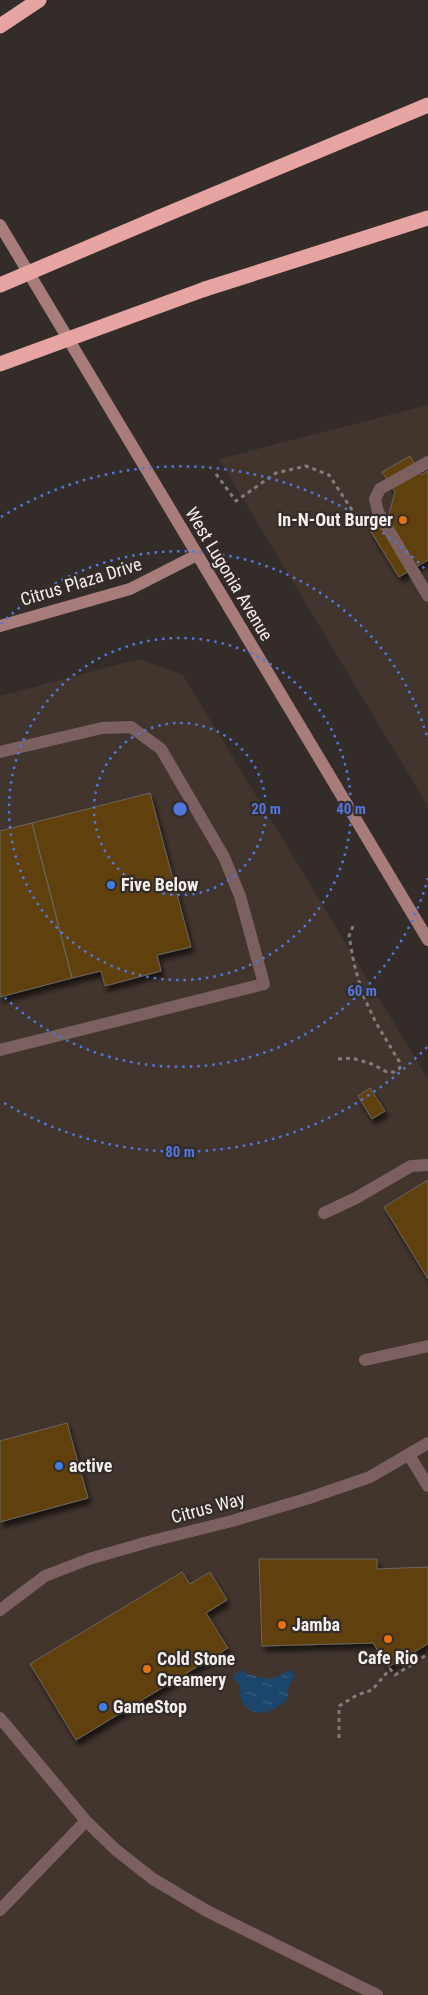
<svg xmlns="http://www.w3.org/2000/svg" width="428" height="1995" font-family="'Roboto Condensed',sans-serif">
<defs>
<pattern id="water-ripples" width="26" height="14" patternUnits="userSpaceOnUse" patternTransform="scale(1.25)"><rect width="26" height="14" fill="#1c466b"/><path d="M2 4q2-2 4 0t4 0M15 11q2-2 4 0t4 0" fill="none" stroke="#3e6180"/></pattern>
<filter id="shadow"><feDropShadow dx="3" dy="5.5" stdDeviation="2.5" flood-color="#0009"/></filter>
</defs>
<rect width="100%" height="100%" fill="#332c28"/>
<path fill="#42352e" d="M428,405V806L219,459Z
M139,659L183,675L428,1079V1995H0V696Z"/>
<path fill="url(#water-ripples)" d="M243,1670L246,1674L268,1679L280,1676L287,1670L293,1672L295,1677L289,1685L287,1700C274,1712 252,1722 241,1699C239,1694 241,1689 240,1684L234,1679L235,1674Z"/>
<path fill="#603f0b" stroke="#6b6660" filter="url(#shadow)" d="M410,456L421,475L428,471V560L399,577L368,527L389,514L395,492L382,472Z
M150,793L191,947L157,955L161,971L105,986L101,971L72,978L32,823Z
M32,823L72,978L0,997V831Z
M370,1088L385,1111L372,1119L358,1096Z
M428,1180V1279L384,1207Z
M67,1423L88,1498L0,1522V1441Z
M259,1559H377V1569L428,1567V1644L388,1667L373,1643L262,1646Z
M182,1572L190,1584L210,1572L227,1600L206,1613L228,1648L76,1740L30,1664Z"/>
<g fill="none" stroke-linecap="round" stroke-linejoin="round">
<path stroke="#837d7a" stroke-width="3" stroke-dasharray="4 4" stroke-linecap="butt" d="M216,474L236,501L276,473L306,466L329,475L356,516
M338,1059L352,1058L372,1064L387,1072H394L400,1068L399,1061L376,1023L363,995L354,964L349,936L353,926
M339,1738V1706L357,1695L372,1690L390,1669L395,1675L428,1654"/>
<path stroke="#7b605f" stroke-width="12" d="M428,462L380,489L375,499L378,512L428,596
M0,752L102,728L131,727L161,749L224,857L240,896L264,984L0,1050
M324,1213L356,1198L411,1166L428,1165
M365,1360L428,1346
M409,1455L428,1486
M0,1610L45,1576L89,1559L148,1542L232,1521L309,1498L370,1477L428,1443
M0,1718L86,1821L116,1850L153,1879L207,1911L377,1995
M0,1910L86,1821"/>
<path stroke="#a77c7a" stroke-width="12" d="M0,225L428,940
M0,626L130,589L197,555"/>
<path stroke="#e6a5a2" stroke-width="15" d="M0,26L39,0
M160,217L428,105
M205,289L428,218"/>
<path stroke="#e6a5a2" stroke-width="15" d="M0,285L160,217
M0,364L205,289"/>
</g>
<g fill="none" stroke="#5376dd" stroke-width="2.5" stroke-dasharray="2.5 5">
<circle cx="180" cy="809" r="86"/>
<circle cx="180" cy="809" r="171"/>
<path d="M428 878A257 257 0 0 1 1 994M1 624A257 257 0 0 1 428 740"/>
<path d="M427 1047A343 343 0 0 1 1 1101M1 517A343 343 0 0 1 427 571"/>
</g>
<g fill="#e8710a" stroke="#332c28" stroke-width="2">
<circle cx="403" cy="520" r="5"/>
<circle cx="282" cy="1625" r="5"/>
<circle cx="388" cy="1639" r="5"/>
<circle cx="147" cy="1669" r="5"/>
</g>
<g fill="#3f7fe0" stroke="#332c28" stroke-width="2">
<circle cx="111" cy="885" r="5"/>
<circle cx="59" cy="1466" r="5"/>
<circle cx="103" cy="1707" r="5"/>
</g>
<g text-anchor="middle" stroke-width="4.5" stroke-linejoin="round" paint-order="stroke">
<g font-size="18" font-weight="bold" fill="#f4efed" stroke="#332c28" text-anchor="start">
<text x="393" y="526" text-anchor="end">In-N-Out Burger</text>
<text x="121" y="891">Five Below</text>
<text x="69" y="1472">active</text>
<text x="292" y="1631">Jamba</text>
<text x="388" y="1664" text-anchor="middle">Cafe Rio</text>
<text x="157" y="1665">Cold Stone<tspan x="157" dy="21">Creamery</tspan></text>
<text x="113" y="1713">GameStop</text>
</g>
<g font-size="18" fill="#f4efed" stroke="#332c28">
<text transform="translate(229 574) rotate(59)" y="6">West Lugonia Avenue</text>
<text transform="translate(81 582) rotate(-17)" y="6">Citrus Plaza Drive</text>
<text transform="translate(208 1508) rotate(-15)" y="6">Citrus Way</text>
</g>
</g>
<circle cx="180" cy="809" r="8" fill="#5376dd" stroke="#332c28" stroke-width="2.5"/>
<g font-size="15" text-anchor="middle" font-weight="bold" fill="#5376dd" stroke="#332c28" stroke-width="4.5" stroke-linejoin="round" paint-order="stroke">
<text x="266" y="814">20 m</text>
<text x="351" y="814">40 m</text>
<text x="362" y="996">60 m</text>
<text x="180" y="1157">80 m</text>
</g>
</svg>
